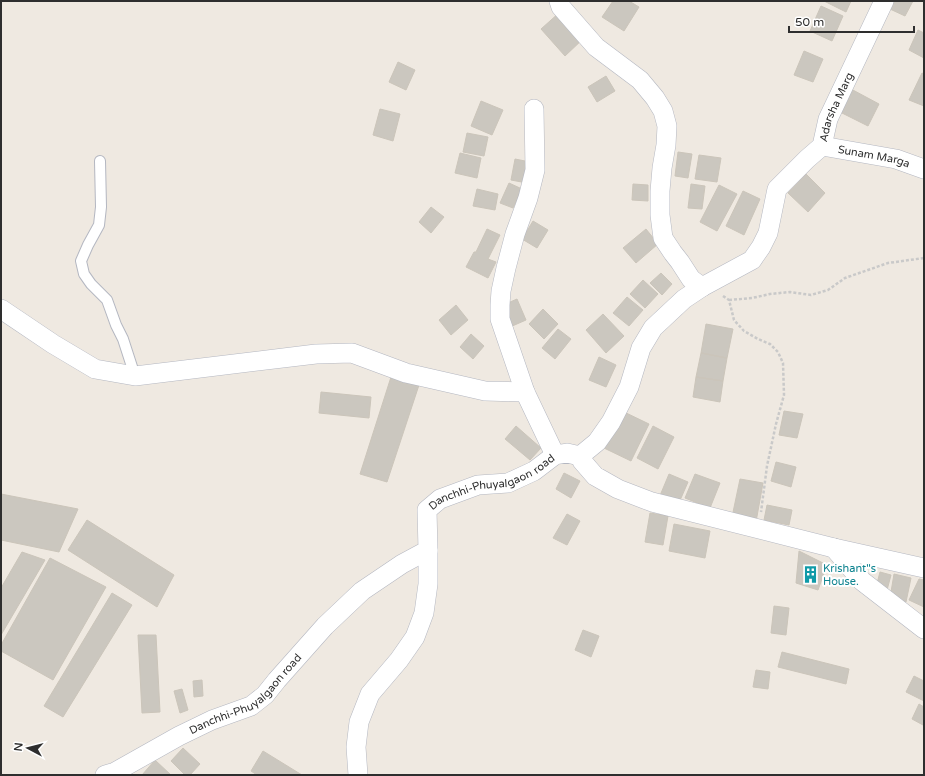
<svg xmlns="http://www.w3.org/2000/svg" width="925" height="776" font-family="'Varela Round',sans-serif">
<rect width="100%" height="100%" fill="#efe9e1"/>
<path fill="#cbc7bf" stroke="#cbc5ba" d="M613,1H629L639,7L624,31L602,17Z
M824,1H851L846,12Z
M894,1H913L905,16L890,9Z
M821,6L843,16L832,41L810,31Z
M560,12L584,38L565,56L541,29Z
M918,30L924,33V58L909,50Z
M804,51L823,59L813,82L794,75Z
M398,62L415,70L406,90L389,82Z
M922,73L924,74V106L909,100Z
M606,76L615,91L597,102L588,87Z
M851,89L879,104L868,126L840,112Z
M481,101L503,110L492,135L471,126Z
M380,109L400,114L393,141L373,135Z
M467,133L488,137L484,156L463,152Z
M678,152L692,154L688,178L675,176Z
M460,153L481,158L477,178L455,173Z
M699,155L721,158L717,182L695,179Z
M515,159L530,162L527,183L511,180Z
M806,174L825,193L808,212L788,193Z
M509,183L522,189L513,208L500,203Z
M633,184L648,185V201L632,200Z
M691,184L705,186L702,209L688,208Z
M719,185L737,194L717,231L700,222Z
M477,189L498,194L495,210L473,206Z
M743,191L760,199L744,235L726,226Z
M431,207L444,217L431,233L419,222Z
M533,221L548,230L537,248L522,239Z
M487,229L500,235L488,259L496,262L488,278L466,267L474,252H476Z
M646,229L658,244L636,263L623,248Z
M661,273L672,284L662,295L650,283Z
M643,280L658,294L645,308L630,294Z
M627,297L643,310L629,326L613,313Z
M517,299L526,320L510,327L501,306Z
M456,305L468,320L451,335L439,320Z
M543,309L558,324L544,339L529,324Z
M603,314L624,336L606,353L586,330Z
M706,324L733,329L727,358L701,353Z
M558,329L571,339L555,359L542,348Z
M471,334L484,346L473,359L460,347Z
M701,353L727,358L723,381L696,377Z
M599,357L616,365L606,387L589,380Z
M391,377L419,385L387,482L360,474Z
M696,377L723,381L720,402L693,397Z
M321,392L371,397L369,418L319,413Z
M622,411L649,424L631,461L604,448Z
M784,411L803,414L797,438L779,435Z
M516,426L541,448L530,460L505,439Z
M653,426L674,437L658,469L637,458Z
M776,462L796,467L791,487L771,481Z
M564,473L580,481L571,498L556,489Z
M669,474L688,482L678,505L659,498Z
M695,474L720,483L710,508L685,498Z
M740,479L763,483L756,522L732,517Z
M1,494L78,509L59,552L1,540Z
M767,505L792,510L789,525L764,520Z
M650,513L668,516L663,545L645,542Z
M567,514L580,521L567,545L553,538Z
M87,520L174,575L157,607L68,550Z
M674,524L710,531L705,558L669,551Z
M799,551L827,565L818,590L796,583Z
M22,552L45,560L1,635V588Z
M50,558L106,587L53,680L1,651V645Z
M880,572L891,575L886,594L875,591Z
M894,574L911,578L906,602L890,598Z
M919,579L924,580V607L909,600Z
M112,593L132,605L63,717L44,706Z
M774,606L789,608L786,635L771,633Z
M583,630L599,636L591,657L575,650Z
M138,635H156L160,712L142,713Z
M782,652L849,669L846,684L778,667Z
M756,670L770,672L768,689L753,687Z
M914,676L924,681V701L906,692Z
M202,680L203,696L194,697L193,681Z
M182,689L188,710L180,713L174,691Z
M919,704L924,707V723L923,725L912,719Z
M183,748L200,764L190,775H185L171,761Z
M263,751L302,775H257L251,771Z
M155,760L171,775H142Z"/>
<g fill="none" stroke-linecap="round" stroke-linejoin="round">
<defs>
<path id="service" d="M100,161L101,207L99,225L88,245L81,261L84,274L91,284L107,300L116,325L123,339L135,376"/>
<g id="minor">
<path d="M559,1L561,7L596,47L640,80L655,98L663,111L667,126L666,145L662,168L660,191V215L663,238L673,253L680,262L691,279L702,287L684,299L653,328L641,348L629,387L611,422L597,442L580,456"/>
<path d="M534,109L535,170L528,198L515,234L506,268L501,291L500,305V319L525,392L555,455"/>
<path id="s1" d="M822,146L896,159L924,169"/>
<path id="s2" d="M702,287L752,260L761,247L768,233L777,189L807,159L822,146L828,119L884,1"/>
<path d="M1,309L53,344L95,369L135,376L316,354L352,353L406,373L485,391L525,392"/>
<path d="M834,548L862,581L924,629"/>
<path id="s3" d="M105,775L115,772L179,736L212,720L251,706L265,695L277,680L325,626L362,591L402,564L428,550L427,510L440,499L478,485L508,483L534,471L555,455L567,453L580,456L582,461L595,476L618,489L652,502L834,548L924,568"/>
<path d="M358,775L356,747L359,722L370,694L399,660L415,637L424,613L428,584V550"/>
</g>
</defs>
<use href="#service" stroke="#b4b7c1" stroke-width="12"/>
<use href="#minor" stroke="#b4b7c1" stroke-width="20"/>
<path stroke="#c9c9c9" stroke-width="2.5" stroke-dasharray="3 2" stroke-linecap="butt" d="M723,296L729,300L734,320L744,331L758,339L770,344L778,352L783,363L784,395L776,424L767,466L761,512
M729,300L752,298L770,294L790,292L811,295L828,290L845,278L888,263L924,258"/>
<use href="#service" stroke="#fff" stroke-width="10"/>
<use href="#minor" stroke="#fff" stroke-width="19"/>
</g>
<defs>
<symbol id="building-bare" viewBox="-9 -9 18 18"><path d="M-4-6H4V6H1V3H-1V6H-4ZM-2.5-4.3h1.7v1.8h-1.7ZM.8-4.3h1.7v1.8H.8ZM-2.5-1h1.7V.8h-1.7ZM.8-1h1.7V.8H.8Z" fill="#0f9aa8" stroke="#fff" stroke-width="2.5" paint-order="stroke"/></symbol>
</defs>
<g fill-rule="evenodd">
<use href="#building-bare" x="798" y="562" width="25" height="25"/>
</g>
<g text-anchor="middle" stroke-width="4" stroke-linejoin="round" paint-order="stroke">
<g font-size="11" fill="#2e2e2e" stroke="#fff">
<text dy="4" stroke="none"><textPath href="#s2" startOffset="237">Adarsha Marg</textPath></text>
<text dy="4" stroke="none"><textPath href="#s1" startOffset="53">Sunam Marga</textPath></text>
<text dy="4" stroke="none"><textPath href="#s3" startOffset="512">Danchhi-Phuyalgaon road</textPath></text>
<text dy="4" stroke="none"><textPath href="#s3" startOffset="164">Danchhi-Phuyalgaon road</textPath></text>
</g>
<g font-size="11" fill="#0d838f" stroke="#fff" text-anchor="start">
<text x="823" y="572">Krishant"s<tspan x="823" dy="13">House.</tspan></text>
</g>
</g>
<rect width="925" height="776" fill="none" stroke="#2e2e2e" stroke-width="4"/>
<g transform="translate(28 748) rotate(277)" stroke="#ffffff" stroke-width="3" paint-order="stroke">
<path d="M0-3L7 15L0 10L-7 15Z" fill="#2e2e2e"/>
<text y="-6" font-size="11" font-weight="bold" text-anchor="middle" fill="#2e2e2e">N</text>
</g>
<path d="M789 26v6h125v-6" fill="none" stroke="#2e2e2e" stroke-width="2"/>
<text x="795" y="26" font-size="12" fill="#2e2e2e" stroke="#ffffff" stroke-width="3" paint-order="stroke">50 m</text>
</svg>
